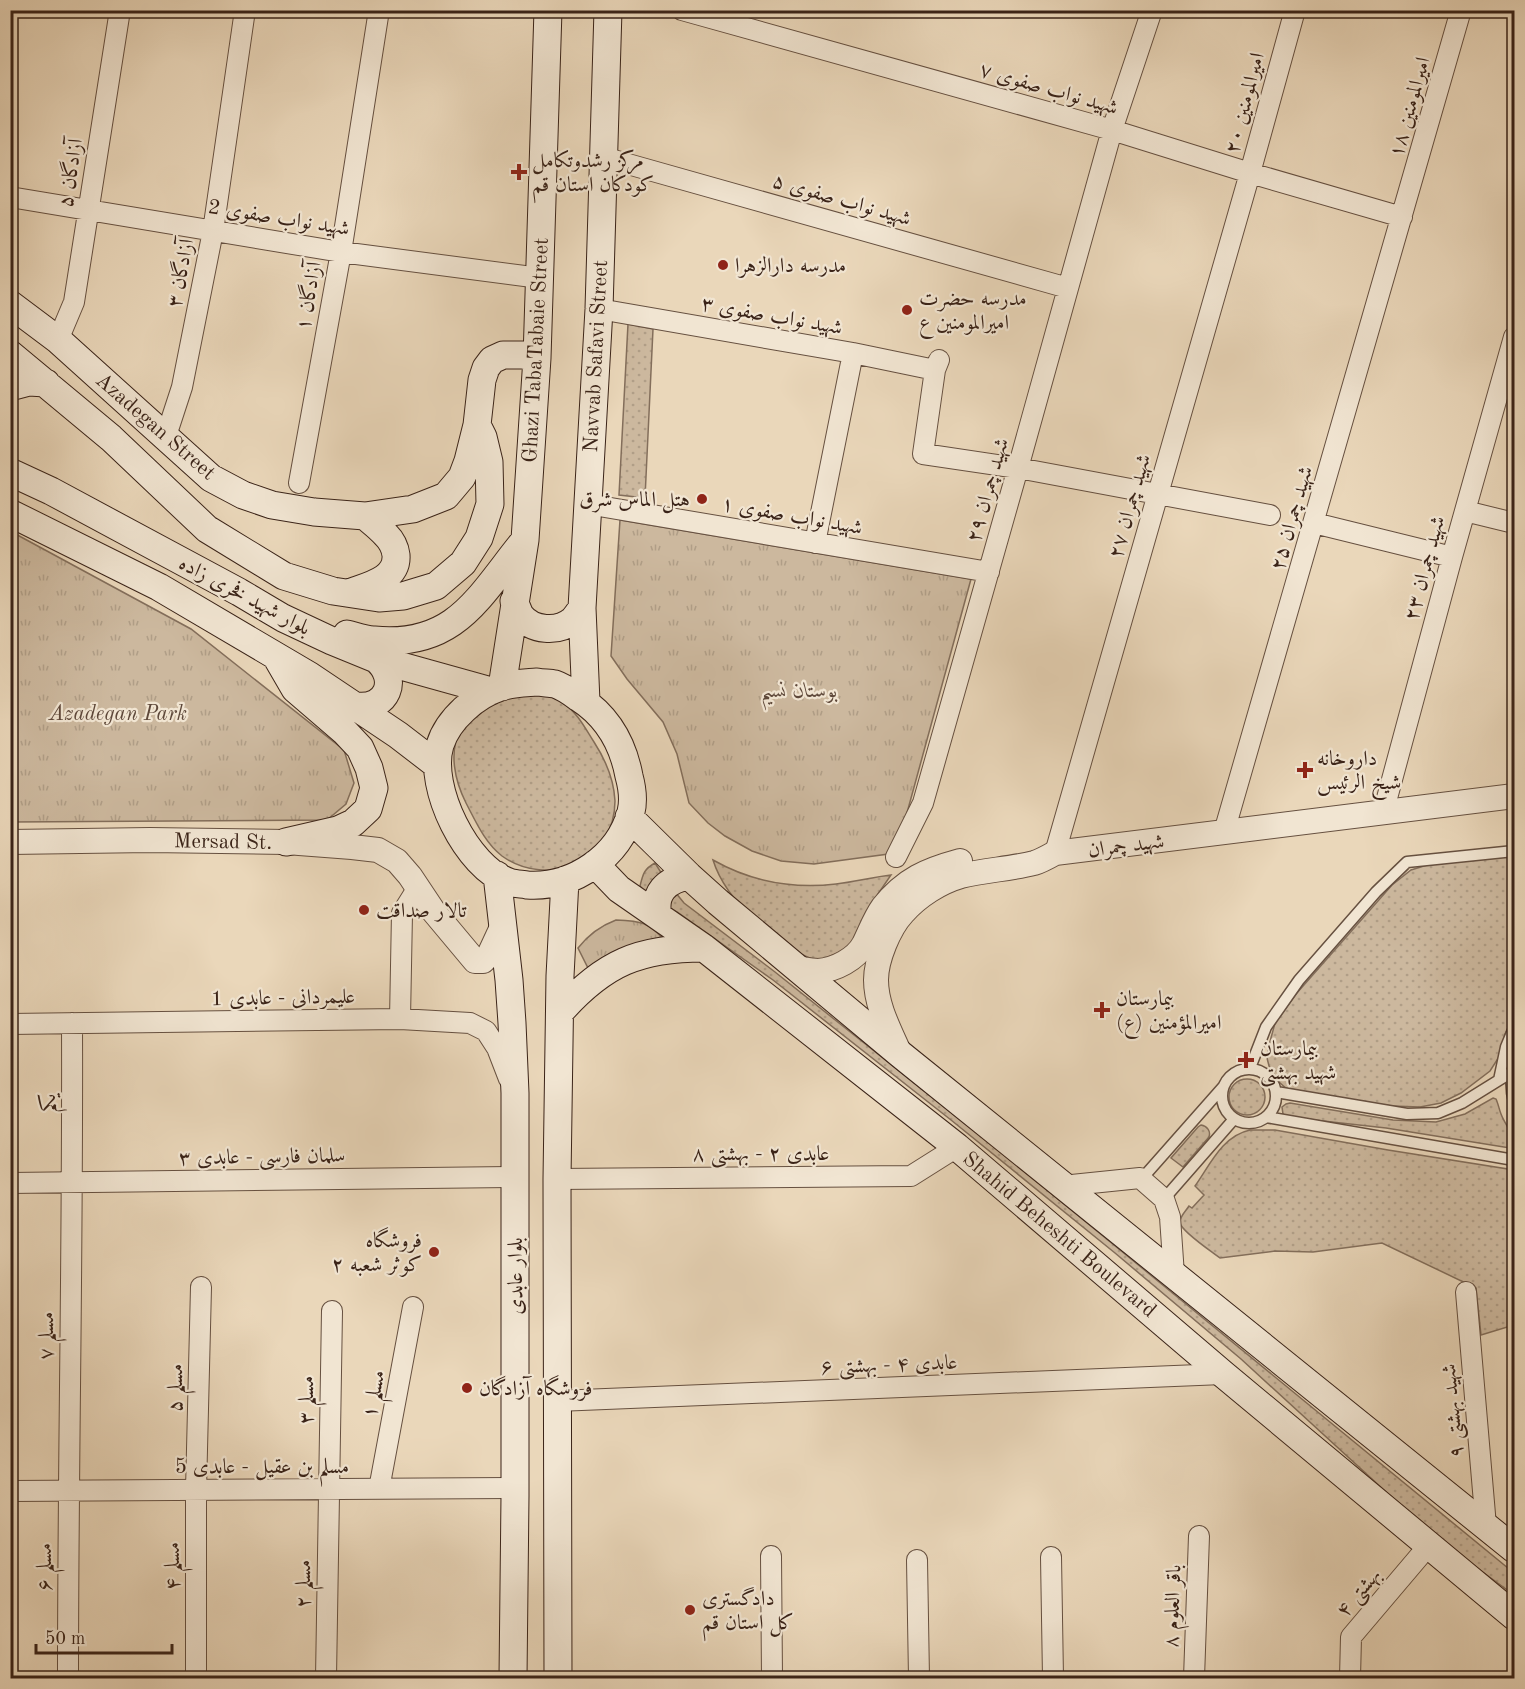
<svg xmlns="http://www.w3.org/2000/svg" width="1525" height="1689" font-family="'Old Standard TT',Amiri,serif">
<defs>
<pattern id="grass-dots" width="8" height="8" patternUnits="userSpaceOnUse" patternTransform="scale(1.5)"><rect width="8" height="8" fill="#ccb89e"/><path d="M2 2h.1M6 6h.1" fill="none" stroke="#b09e87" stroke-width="1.8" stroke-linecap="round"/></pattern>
<pattern id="park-tufts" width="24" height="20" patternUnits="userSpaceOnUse" patternTransform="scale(1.5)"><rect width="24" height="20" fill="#ccb89e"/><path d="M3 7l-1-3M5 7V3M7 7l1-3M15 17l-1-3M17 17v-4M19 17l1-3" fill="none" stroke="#b09e87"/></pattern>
</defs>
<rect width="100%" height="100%" fill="#ead7ba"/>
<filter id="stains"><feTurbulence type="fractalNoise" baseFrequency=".00333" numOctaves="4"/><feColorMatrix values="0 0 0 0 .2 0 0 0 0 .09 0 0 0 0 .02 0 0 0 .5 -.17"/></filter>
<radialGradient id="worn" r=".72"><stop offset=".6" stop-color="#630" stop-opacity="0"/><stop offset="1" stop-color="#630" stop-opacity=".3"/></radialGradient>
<path fill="url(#grass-dots)" stroke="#836e5b" stroke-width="1.5" d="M628,324L653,329L645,498L619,495Z
M542,693C549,696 557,698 563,703C577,712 585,728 594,742C605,759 614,780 615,801C615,861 548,889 502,856C485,843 476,822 466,803C455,781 448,752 461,729C467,719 478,710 485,701Z
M1514,856V1015L1505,1034L1499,1057L1490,1071L1461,1093L1441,1103L1420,1107L1392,1106L1300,1093L1288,1090L1279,1082L1269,1066L1267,1058L1268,1049L1275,1023L1296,994L1392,885L1411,870L1427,865Z
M713,860C750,881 793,889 836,884C854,882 873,877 891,875L878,894L850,949L816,961C777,945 726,902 713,860Z
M655,863L667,882L684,903L775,972L986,1140L1514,1573V1595L1465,1559L1420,1523L1241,1359L1115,1253L951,1120L773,980L677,912L648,896L640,886C643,874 644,869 655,863Z
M1229 1097a18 18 0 1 1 36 0a18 18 0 1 1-36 0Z
M1493,1098L1496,1099C1498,1103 1499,1109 1501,1114C1505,1125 1515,1135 1514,1147L1510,1148L1386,1128L1287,1117L1283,1114L1282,1107L1286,1104L1290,1103L1393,1120L1436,1122L1465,1114Z
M1201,1125C1207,1126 1211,1131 1209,1137L1183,1167L1171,1158L1198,1127Z
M1250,1130H1275L1388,1150L1514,1170V1325L1481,1335L1476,1288L1382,1243L1313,1252L1275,1251L1220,1258C1211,1251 1182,1232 1180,1223C1179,1217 1186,1211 1189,1206L1192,1208L1204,1195L1195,1186C1210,1165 1222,1136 1250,1130Z"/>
<path fill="url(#park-tufts)" stroke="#836e5b" stroke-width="1.5" d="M620,520L971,579L896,853L814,864L781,861L752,851L725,836L708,823L689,803L677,754L663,722L627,679L611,656Z
M10,531L191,629L344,750L354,783L346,804L327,820L11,822Z
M616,920C641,921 649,922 665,941L589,970L578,948C589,934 600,926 616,920Z"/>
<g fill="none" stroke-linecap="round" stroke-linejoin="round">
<defs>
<path id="service" d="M1514,1064C1511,1076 1511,1091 1514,1102
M1250,1068L1266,1027L1299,980L1376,892L1407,862L1514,851
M1222 1096a27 27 0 1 1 54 0a27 27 0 1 1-54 0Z
M1499,1080L1506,1047L1514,1028
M1276,1092L1407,1114L1438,1113L1462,1103L1512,1072
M1266,1117L1514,1160
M1140,1178L1147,1173L1223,1087
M1164,1199L1234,1119"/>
<path id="minor" d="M682,10L1112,130L1250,173L1402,217
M603,157L1068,288
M10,197L341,252L540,278
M599,309L853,353L935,370
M58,340L74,302L120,10
M939,360L935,370L923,454L1018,468L1270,515
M166,436L182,387L213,231L245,10
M299,483L341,252L379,10
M587,504L989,572
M1465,511L1514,523
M1314,523L1452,557
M815,543L853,353
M1383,813L1452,557L1514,337
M1224,832L1461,10
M1055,853L1250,173L1295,10
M896,857L923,803L1018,468L1112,130L1152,10
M400,1019L402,913L417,889
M10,1024L400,1019L470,1023L486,1031L497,1048L509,1079
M557,1179L911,1176L957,1147
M10,1183L515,1177
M1062,1186L1140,1178L1164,1199L1170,1217L1174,1275
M1466,1292L1486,1526
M557,1401L1223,1374
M379,1489L413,1307
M10,1491L515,1488
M771,1556L772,1678
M1051,1557L1053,1678
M917,1560L919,1678
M68,1678C68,1460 73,1242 72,1023
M196,1678V1490L201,1287
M326,1678L332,1311
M1194,1678L1199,1536
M1350,1678L1351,1637L1429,1545"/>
<path id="tertiary" d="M10,842L150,840L286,842L352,847L378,850L397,861L410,876L434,912L475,961H483L489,955L502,927
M796,968C803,969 811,971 818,971C835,970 856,959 864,944C870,932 875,918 883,907C905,879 927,870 960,861
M900,1054C890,1031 876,1006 876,980C876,960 889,928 903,913C918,896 940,882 961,876C984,870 1011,869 1034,863C1041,861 1048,857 1055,853L1514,796"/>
<path id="secondary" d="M10,304L58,340L211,478L243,495L272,505L314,512L365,516L413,509L446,496L462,477L468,461L477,425L482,380L486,368L492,360L503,355H523L537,358
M10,354L111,438L207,529L284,576L333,591L379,598L403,596L436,586L463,563L479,538L490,504L489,462L483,437L477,425
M10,387L29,382L46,383
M10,472L51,491L239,592L283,618L332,641L376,659L491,691
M10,513L159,587L310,676L398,735L437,765
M349,593C367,586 398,580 396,555C395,547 391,540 386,535C380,528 372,522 365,516
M514,601C516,605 518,611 520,615C532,631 558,633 573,620C576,617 579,612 582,608
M347,634C355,636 365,640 374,640C456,648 479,596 524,541
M277,658L295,689L345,732L360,748L369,768L374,788L368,809L353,823L338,830L286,842
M537,682C543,683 550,683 555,684C564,687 572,693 579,698C607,716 623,744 629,776C632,787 634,800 631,812C619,857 573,888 527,885C522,884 515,884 509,882C467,868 427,787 440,745C448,719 476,695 501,687C513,683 525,683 537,682Z
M502,687L525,540L537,358L548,10
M586,702L582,608L599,309L608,10
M356,706C387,710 400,679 376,659
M629,817L689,876L718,902L900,1054L1514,1549
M595,864L619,889L704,948L957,1147L1223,1374L1514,1616
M497,875L509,980L512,1023L515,1093V1496L513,1678
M658,916C653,893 666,880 689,876
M561,1011C604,963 639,948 704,948
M558,1678L557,1179L560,976L565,880"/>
</defs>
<use href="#service" stroke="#665040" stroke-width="13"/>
<use href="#minor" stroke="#665040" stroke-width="22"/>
<use href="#tertiary" stroke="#665040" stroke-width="26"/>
<use href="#secondary" stroke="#3a2318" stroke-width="29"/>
<use href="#service" stroke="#f1e5d2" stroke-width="10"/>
<use href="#minor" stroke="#f1e5d2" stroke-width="20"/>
<use href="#tertiary" stroke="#f1e5d2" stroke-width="24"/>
<use href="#secondary" stroke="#f1e5d2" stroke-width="27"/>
</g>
<g fill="#8f2418" stroke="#f1e5d2" stroke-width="2">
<path d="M516 163h6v6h6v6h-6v6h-6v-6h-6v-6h6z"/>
<circle cx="723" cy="265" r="6"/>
<circle cx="907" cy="310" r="6"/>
<circle cx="702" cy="499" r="6"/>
<path d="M1302 761h6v6h6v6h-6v6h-6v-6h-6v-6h6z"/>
<circle cx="364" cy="910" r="6"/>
<path d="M1099 1001h6v6h6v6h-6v6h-6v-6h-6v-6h6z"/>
<path d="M1243 1051h6v6h6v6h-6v6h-6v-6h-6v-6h6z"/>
<circle cx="434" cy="1252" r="6"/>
<circle cx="467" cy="1388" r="6"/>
<circle cx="690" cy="1610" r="6"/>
</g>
<g text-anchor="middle" stroke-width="4.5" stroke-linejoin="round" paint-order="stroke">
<g font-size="21" fill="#3a2318" stroke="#f1e5d2">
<text transform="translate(1049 88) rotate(16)" y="7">شهید نواب صفوی ۷</text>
<text transform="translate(1244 103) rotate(-75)" y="7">امیرالمومنین ۲۰</text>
<text transform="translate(1409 107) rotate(-74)" y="7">امیرالمومنین ۱۸</text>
<text transform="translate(70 173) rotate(-81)" y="7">آزادگان ۵</text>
<text transform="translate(842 199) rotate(16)" y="7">شهید نواب صفوی ۵</text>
<text transform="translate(279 217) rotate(9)" y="7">شهید نواب صفوی 2</text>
<text transform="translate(180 273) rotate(-79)" y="7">آزادگان ۳</text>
<text transform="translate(308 296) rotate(-80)" y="7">آزادگان ۱</text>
<text transform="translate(772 315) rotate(10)" y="7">شهید نواب صفوی ۳</text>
<text transform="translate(535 350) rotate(-87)" y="7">Ghazi TabaTabaie Street</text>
<text transform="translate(595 356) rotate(-87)" y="7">Navvab Safavi Street</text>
<text transform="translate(156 426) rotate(41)" y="7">Azadegan Street</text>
<text transform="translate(987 490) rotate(-74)" y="7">شهید چمران ۲۹</text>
<text transform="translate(1129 506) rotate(-74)" y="7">شهید چمران ۲۷</text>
<text transform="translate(792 515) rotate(10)" y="7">شهید نواب صفوی ۱</text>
<text transform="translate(1291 518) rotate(-74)" y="7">شهید چمران ۲۵</text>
<text transform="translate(1424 568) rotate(-75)" y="7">شهید چمران ۲۳</text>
<text transform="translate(245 595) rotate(28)" y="7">بلوار شهید فخری زاده</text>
<text transform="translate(223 841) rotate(1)" y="7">Mersad St.</text>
<text transform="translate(1126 845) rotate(-7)" y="7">شهید چمران</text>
<text transform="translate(283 997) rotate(-1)" y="7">علیمردانی - عابدی 1</text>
<text transform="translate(48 1103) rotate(-90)" y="7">یکم</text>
<text x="761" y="1160">عابدی ۲ - بهشتی ۸</text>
<text transform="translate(262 1156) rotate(-1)" y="7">سلمان فارسی - عابدی ۳</text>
<text transform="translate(1060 1234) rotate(40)" y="7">Shahid Beheshti Boulevard</text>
<text transform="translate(515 1276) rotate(-90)" y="7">بلوار عابدی</text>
<text transform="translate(46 1336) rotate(-89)" y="7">مسلم ۷</text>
<text transform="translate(889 1364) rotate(-2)" y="7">عابدی ۴ - بهشتی ۶</text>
<text transform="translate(175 1388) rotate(-89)" y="7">مسلم ۵</text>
<text transform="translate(373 1394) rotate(-79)" y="7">مسلم ۱</text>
<text transform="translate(306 1400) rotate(-89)" y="7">مسلم ۳</text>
<text transform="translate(1452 1411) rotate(-95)" y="7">شهید بهشتی ۹</text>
<text x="262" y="1473">مسلم بن عقیل - عابدی 5</text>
<text transform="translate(172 1566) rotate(-90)" y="7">مسلم ۴</text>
<text transform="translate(44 1567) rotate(-90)" y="7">مسلم ۶</text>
<text transform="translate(303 1584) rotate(-89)" y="7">مسلم ۲</text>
<text transform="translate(1358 1592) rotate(-50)" y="7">بهشتی ۴</text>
<text transform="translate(1172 1606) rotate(-88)" y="7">باقر العلوم ۸</text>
</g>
<g font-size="21" fill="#3a2318" stroke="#f1e5d2" text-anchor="start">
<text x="532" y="167">مرکز رشدوتکامل<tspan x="532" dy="24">کودکان استان قم</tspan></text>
<text x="735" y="272">مدرسه دارالزهرا</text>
<text x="919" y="305">مدرسه حضرت<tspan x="919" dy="24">امیرالمومنین ع</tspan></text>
<text x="690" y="506" text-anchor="end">هتل الماس شرق</text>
<text x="1317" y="765">داروخانه<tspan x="1317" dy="24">شیخ الرئیس</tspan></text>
<text x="376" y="917">تالار صداقت</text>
<text x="1116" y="1005">بیمارستان<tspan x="1116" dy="24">امیرالمؤمنین (ع)</tspan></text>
<text x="1260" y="1055">بیمارستان<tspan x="1260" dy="24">شهید بهشتی</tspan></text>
<text x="422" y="1247" text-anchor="end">فروشگاه<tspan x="422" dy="24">کوثر شعبه ۲</tspan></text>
<text x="479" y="1395">فروشگاه آزادگان</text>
<text x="702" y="1605">دادگستری<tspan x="702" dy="24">کل استان قم</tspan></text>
</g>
<g font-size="21" font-style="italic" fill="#5e483a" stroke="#f1e5d2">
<text x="799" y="697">بوستان نسیم</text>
<text x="118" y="720">Azadegan Park</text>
</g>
</g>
<rect width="1525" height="1689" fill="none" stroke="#ead7ba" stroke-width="36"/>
<rect x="12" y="12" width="1501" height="1665" fill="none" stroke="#3a2318" stroke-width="3"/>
<rect x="18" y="18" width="1489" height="1653" fill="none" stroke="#3a2318" stroke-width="1.5"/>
<path d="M36 1644v9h136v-9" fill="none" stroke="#3a2318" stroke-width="3"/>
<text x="45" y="1644" font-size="18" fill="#3a2318" stroke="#f1e5d2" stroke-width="4.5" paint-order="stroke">50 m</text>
<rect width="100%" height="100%" filter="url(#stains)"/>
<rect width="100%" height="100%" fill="url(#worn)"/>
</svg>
